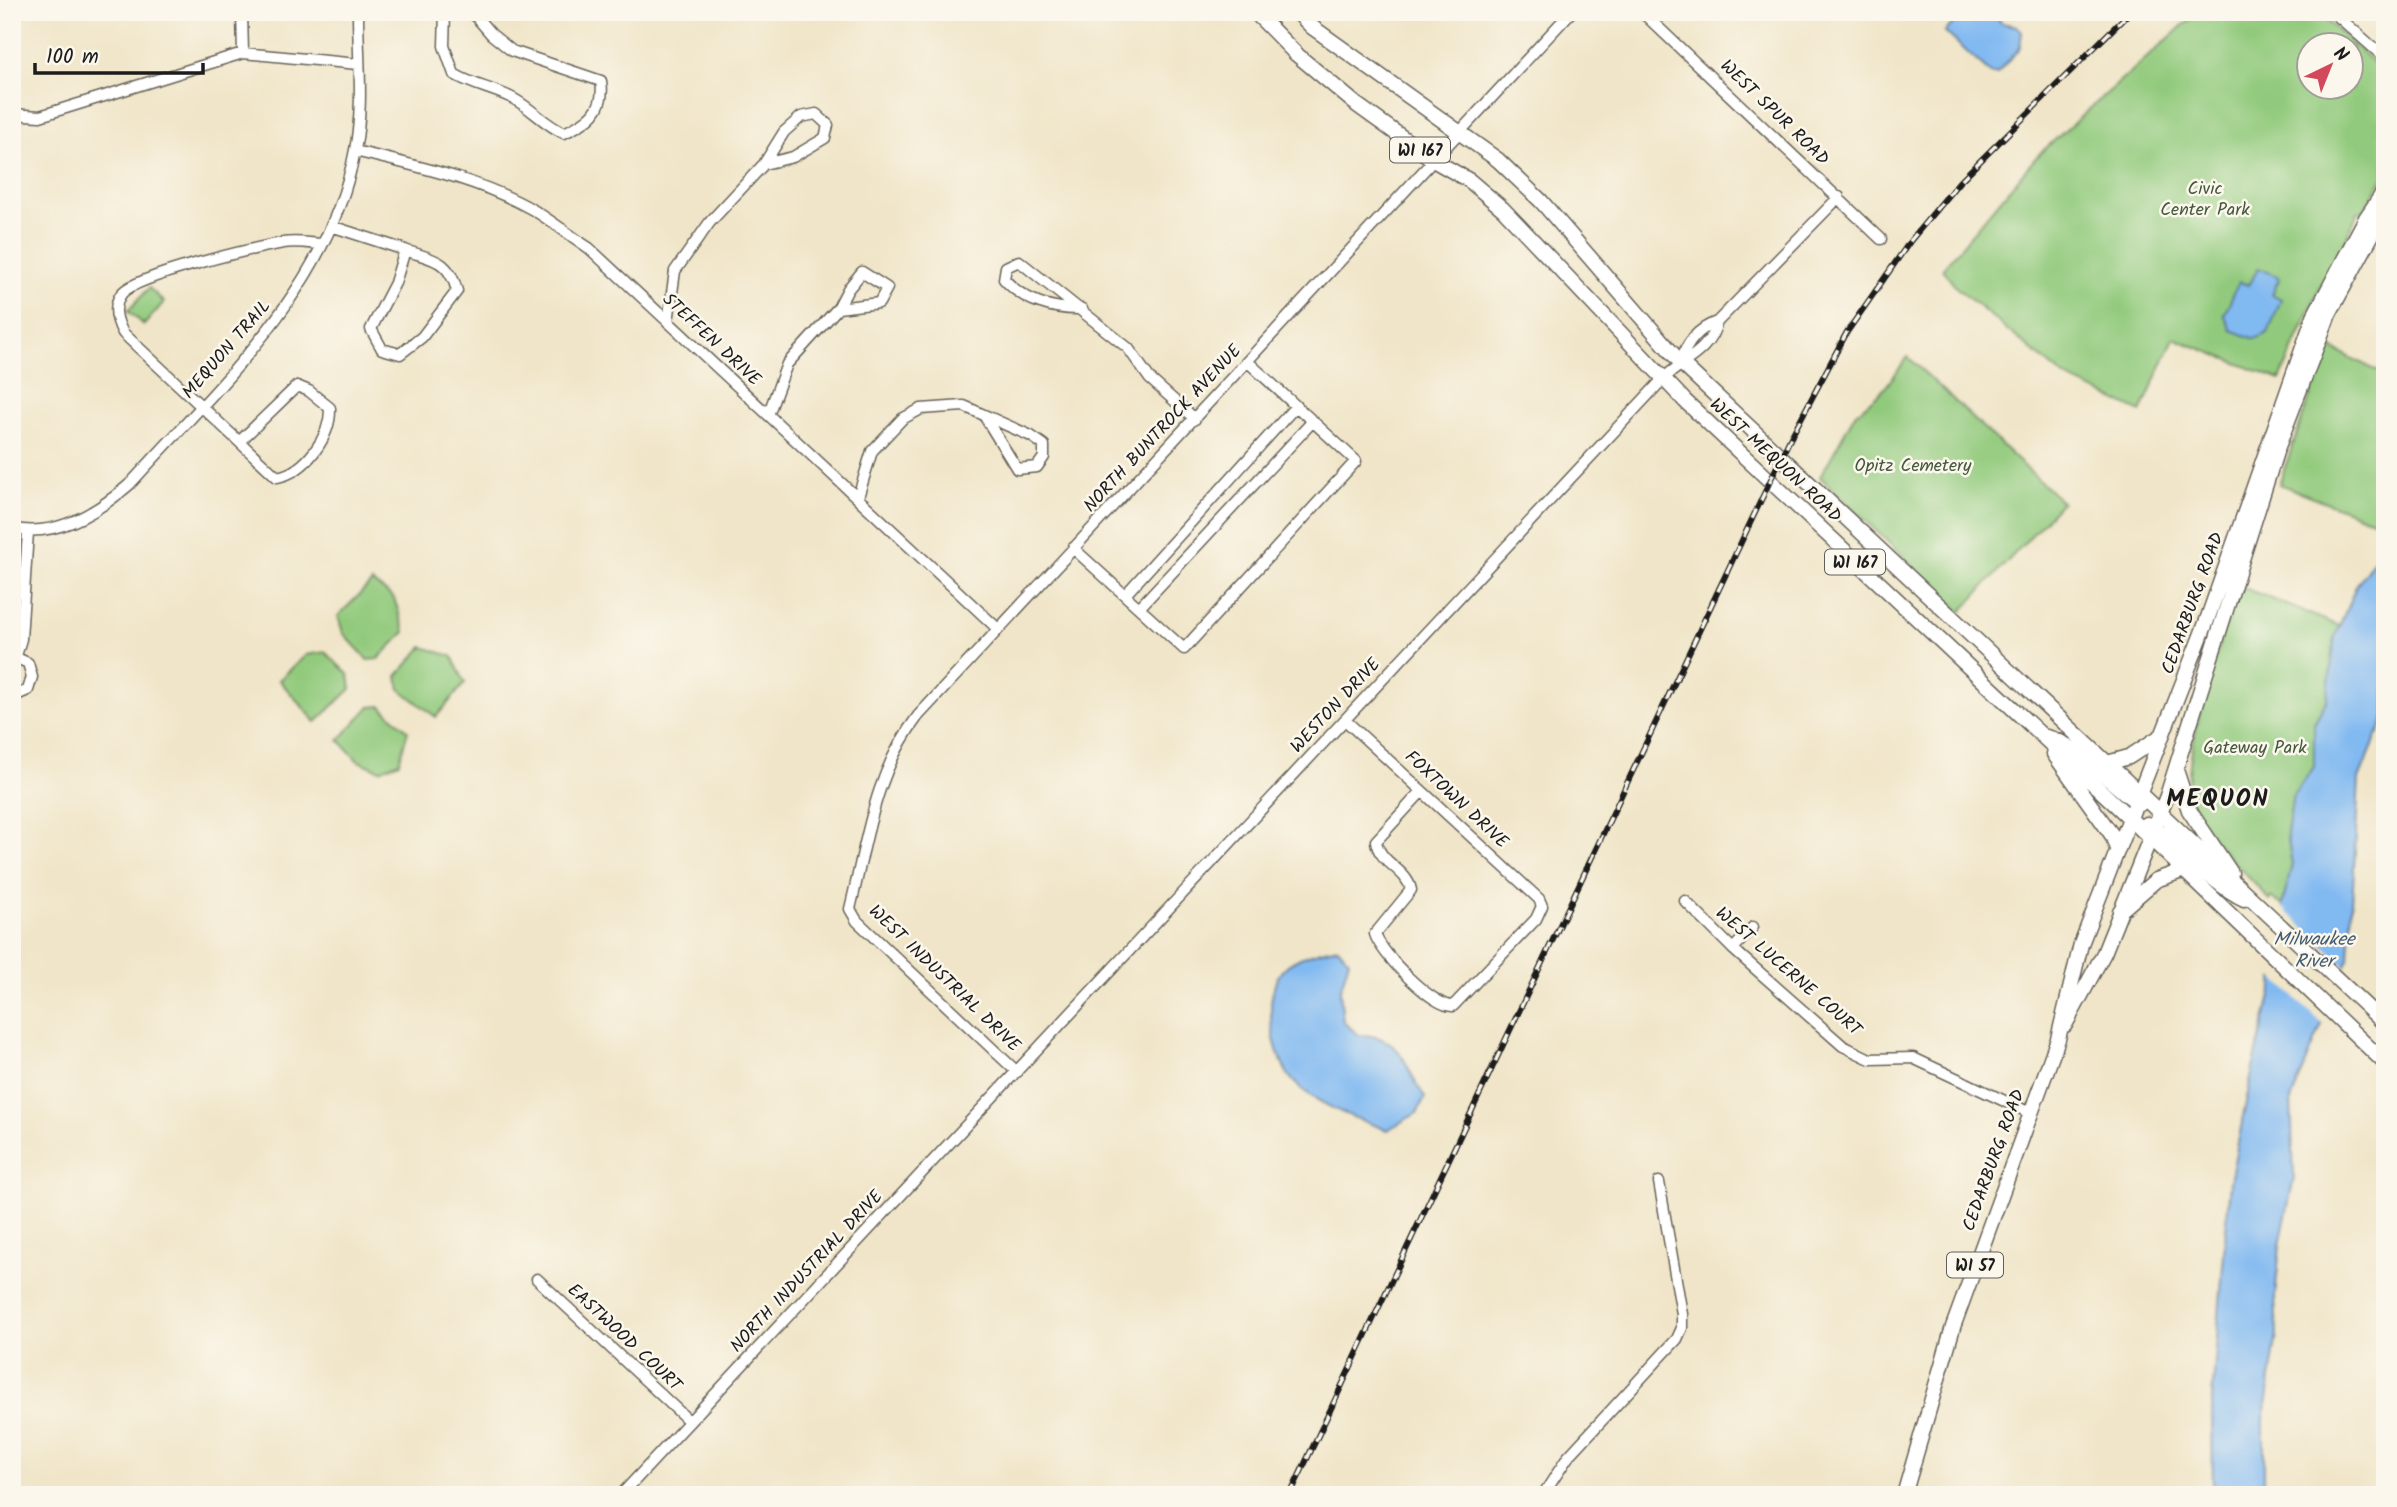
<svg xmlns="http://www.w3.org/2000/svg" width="2397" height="1507" font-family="Kalam,sans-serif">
<rect width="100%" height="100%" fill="#fbf7ec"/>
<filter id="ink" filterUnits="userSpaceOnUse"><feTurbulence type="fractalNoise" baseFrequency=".0143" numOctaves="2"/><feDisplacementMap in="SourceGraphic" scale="14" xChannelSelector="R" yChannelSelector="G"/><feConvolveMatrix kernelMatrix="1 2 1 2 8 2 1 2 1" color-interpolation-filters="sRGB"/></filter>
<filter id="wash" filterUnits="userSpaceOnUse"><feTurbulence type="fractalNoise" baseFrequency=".00686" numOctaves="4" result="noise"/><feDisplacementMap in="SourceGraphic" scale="28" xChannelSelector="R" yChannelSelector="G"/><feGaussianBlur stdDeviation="1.57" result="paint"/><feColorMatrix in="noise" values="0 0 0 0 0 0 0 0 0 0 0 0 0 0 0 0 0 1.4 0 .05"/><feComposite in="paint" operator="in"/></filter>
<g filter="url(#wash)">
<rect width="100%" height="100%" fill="#f0e5c8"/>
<path fill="#92ca7d" stroke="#57734c" stroke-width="2" fill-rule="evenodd" d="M2198,12H2317L2385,73V176L2363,211L2358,212L2327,280L2321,284L2280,380L2174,338L2141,412L2063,376L1958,289L1942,269L2038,155ZM2310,46H2352V88H2310Z
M149,288L164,302L144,325L128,311Z
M2328,346L2385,375V525L2279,484Z
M1908,357L2062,502L1961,612L1820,477L1855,414L1884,389Z
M372,582L394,598L405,632L378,659L368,660L343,633L338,616Z
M2239,586L2340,626L2335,637L2327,700L2314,723V767L2293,796L2287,833L2292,865L2282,906L2272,897L2270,901C2244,870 2210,843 2192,805C2175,772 2225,625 2239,586Z
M423,647L452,656L465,683L436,717L400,689L397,676Z
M325,652L349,675L351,689L316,722L279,680L306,655Z
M381,706L408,731L399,762L380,770L358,761L339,740L369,707Z"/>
<path fill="#81b9f1" stroke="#4e6a86" stroke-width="2" d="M1963,12H1995L2001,23L2017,26L2022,31L2020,47L1997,74H1991L1945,32Z
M2258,268L2277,276L2279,279L2272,294L2281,299L2268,333L2255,339L2231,330L2224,315L2239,282L2249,285Z
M2385,543V717L2359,779L2349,958L2291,1100L2294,1177L2280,1245L2275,1297L2277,1334L2264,1418V1495H2213L2212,1398L2230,1182L2253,1068L2273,988L2282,906L2292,865L2287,833L2293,795L2314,767V723L2327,700L2335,637L2356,586Z
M1338,947L1349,960L1340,991L1343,1022L1359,1035C1406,1036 1402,1066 1425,1097L1417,1113L1387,1130C1358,1119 1319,1106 1296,1084C1272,1062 1258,987 1288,965C1302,955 1321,951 1338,947Z"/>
<path fill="#f0e5c8" d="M2279,904L2349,970L2325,1026L2271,975Z"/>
</g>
<g filter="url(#ink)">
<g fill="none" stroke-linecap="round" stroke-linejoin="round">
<defs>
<path id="minor" d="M242,12L243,53
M445,12L444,46L454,74C472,85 491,88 510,97C530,106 543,124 564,133C588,122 606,110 601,81L512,51L491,34L472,12
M1642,12L1881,239
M2333,12L2385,58
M12,114L40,116L243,53L358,64
M355,151C416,166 480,179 535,211C553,222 571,236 589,248L998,629
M331,226L405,250L395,283L371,329L382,349L400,354L422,337L457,291C449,259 433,260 405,250
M1082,309C1053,310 1023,301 1004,279L1006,267L1019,261L1128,348L1150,379L1195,419
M668,322L675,271L710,222L764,164L784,132L801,117L816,114L828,125L825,138L793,157L764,164
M1680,362C1687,343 1697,329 1717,322L1839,197
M768,415L787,364L838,308L848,289L862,272L887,288L879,303L838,308
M240,441L297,386L309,391L330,408C331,436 306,472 277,477L123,333C116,320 112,306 122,293C138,275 255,248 283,243C295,241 309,243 321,244
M858,497L872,451L902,419L921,409L964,406L1031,436L1044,445V457L1037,467L1017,469L985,417
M12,528C56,539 99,511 130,484C219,385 330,287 355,150C364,105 358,58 358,12
M1073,548L1184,649L1356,461L1248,362
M1125,595L1296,406
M1139,608L1313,421
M12,656L28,663L32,677L28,690L12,697
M16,656L21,639L28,532
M1345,720L1539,899L1542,906L1536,919L1453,1006C1433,1007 1381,954 1375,934L1411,890C1407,869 1379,863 1376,841L1422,791
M1685,901L1733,949L1843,1046L1870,1059L1913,1058L2030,1113
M1733,949L1753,927
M1017,1072L857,921L850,909C867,840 874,774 918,716L1571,12
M537,1279L689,1421
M621,1495L1663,379C1684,359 1709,353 1717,322
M1543,1495L1568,1457L1677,1339L1682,1328V1314L1659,1182"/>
<path id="major" d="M1255,12L1296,54L1357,105L1435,161L1470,181L1503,209L1685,401L2118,807L2385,1063
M1297,12L1312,27L1498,160L1541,201L1680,362L2385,1024
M2043,736C2081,744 2107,783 2140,804
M2054,754L2112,835L2117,849
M2107,763L2129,757L2161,736
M2176,770L2189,810L2231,873
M2147,824C2184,844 2206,881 2244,899
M2120,911L2156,880L2182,871
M2065,1025L2104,953L2167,796L2277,449L2329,314L2385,211
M1904,1495L1953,1327L2058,1039L2081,944L2206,623L2314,316L2366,218L2385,190"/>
</defs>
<use href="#minor" stroke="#666258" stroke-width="13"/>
<use href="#major" stroke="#666258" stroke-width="17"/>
<use href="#minor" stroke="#fff" stroke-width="10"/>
<use href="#major" stroke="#fff" stroke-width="14"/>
<defs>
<path id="rail" d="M1290,1495L1789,441L1847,332L1911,240L1959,182L2130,12"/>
</defs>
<use href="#rail" stroke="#1c1c1c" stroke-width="6"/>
<use href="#rail" stroke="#fbf7ec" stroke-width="3.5" stroke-dasharray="10" stroke-linecap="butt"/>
</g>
</g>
<g text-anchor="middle" stroke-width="5" stroke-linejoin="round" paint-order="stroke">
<g fill="#fbf7ec" stroke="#5f5e5a" stroke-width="2">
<rect x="1390" y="137.5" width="60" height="25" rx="5"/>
<rect x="1825" y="549.5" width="60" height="25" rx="5"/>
<rect x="1947" y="1252.5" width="56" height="25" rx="5"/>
</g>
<g font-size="16" font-weight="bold" fill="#1c1c1c">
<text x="1420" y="156">WI 167</text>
<text x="1855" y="568">WI 167</text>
<text x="1975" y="1271">WI 57</text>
</g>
<g font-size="18" fill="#1c1c1c" stroke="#fbf7ec">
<text transform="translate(1775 112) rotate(44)" y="6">WEST SPUR ROAD</text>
<text transform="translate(712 339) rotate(43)" y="6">STEFFEN DRIVE</text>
<text transform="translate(226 349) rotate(-49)" y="6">MEQUON TRAIL</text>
<text transform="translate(1162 428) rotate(-47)" y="6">NORTH BUNTROCK AVENUE</text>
<text transform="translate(1776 460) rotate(43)" y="6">WEST MEQUON ROAD</text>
<text transform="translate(2192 603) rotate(-70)" y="6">CEDARBURG ROAD</text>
<text transform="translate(1335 705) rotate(-47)" y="6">WESTON DRIVE</text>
<text transform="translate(1457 799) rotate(43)" y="6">FOXTOWN DRIVE</text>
<text transform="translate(1789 971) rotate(41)" y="6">WEST LUCERNE COURT</text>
<text transform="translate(945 978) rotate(44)" y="6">WEST INDUSTRIAL DRIVE</text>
<text transform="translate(1993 1160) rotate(-70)" y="6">CEDARBURG ROAD</text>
<text transform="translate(806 1271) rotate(-47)" y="6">NORTH INDUSTRIAL DRIVE</text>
<text transform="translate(625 1337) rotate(43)" y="6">EASTWOOD COURT</text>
</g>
<g font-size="18" fill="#45593e" stroke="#fbf7ec">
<text x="2205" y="194">Civic<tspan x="2205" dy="21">Center Park</tspan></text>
<text x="1913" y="471">Opitz Cemetery</text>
<text x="2255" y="753">Gateway Park</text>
</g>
<g font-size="19" font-style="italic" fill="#445b71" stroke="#fbf7ec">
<text x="2314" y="945">Milwaukee<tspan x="2314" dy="22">River</tspan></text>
</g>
<g font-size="24" font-weight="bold" letter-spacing="2" fill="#1c1c1c" stroke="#fbf7ec">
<text x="2218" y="806">MEQUON</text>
</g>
</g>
<rect width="2397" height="1507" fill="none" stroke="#fbf7ec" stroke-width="42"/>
<g transform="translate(2330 66) rotate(43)"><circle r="33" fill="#fbf7ec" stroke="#a29f99" stroke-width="2"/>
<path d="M0-5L12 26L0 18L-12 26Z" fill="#d1495b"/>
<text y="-10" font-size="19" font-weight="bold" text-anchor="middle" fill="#1c1c1c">N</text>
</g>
<path d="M35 63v10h168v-10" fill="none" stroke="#1c1c1c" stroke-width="3.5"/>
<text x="46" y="63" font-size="21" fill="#1c1c1c" stroke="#fbf7ec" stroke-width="5" paint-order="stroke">100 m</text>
</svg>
